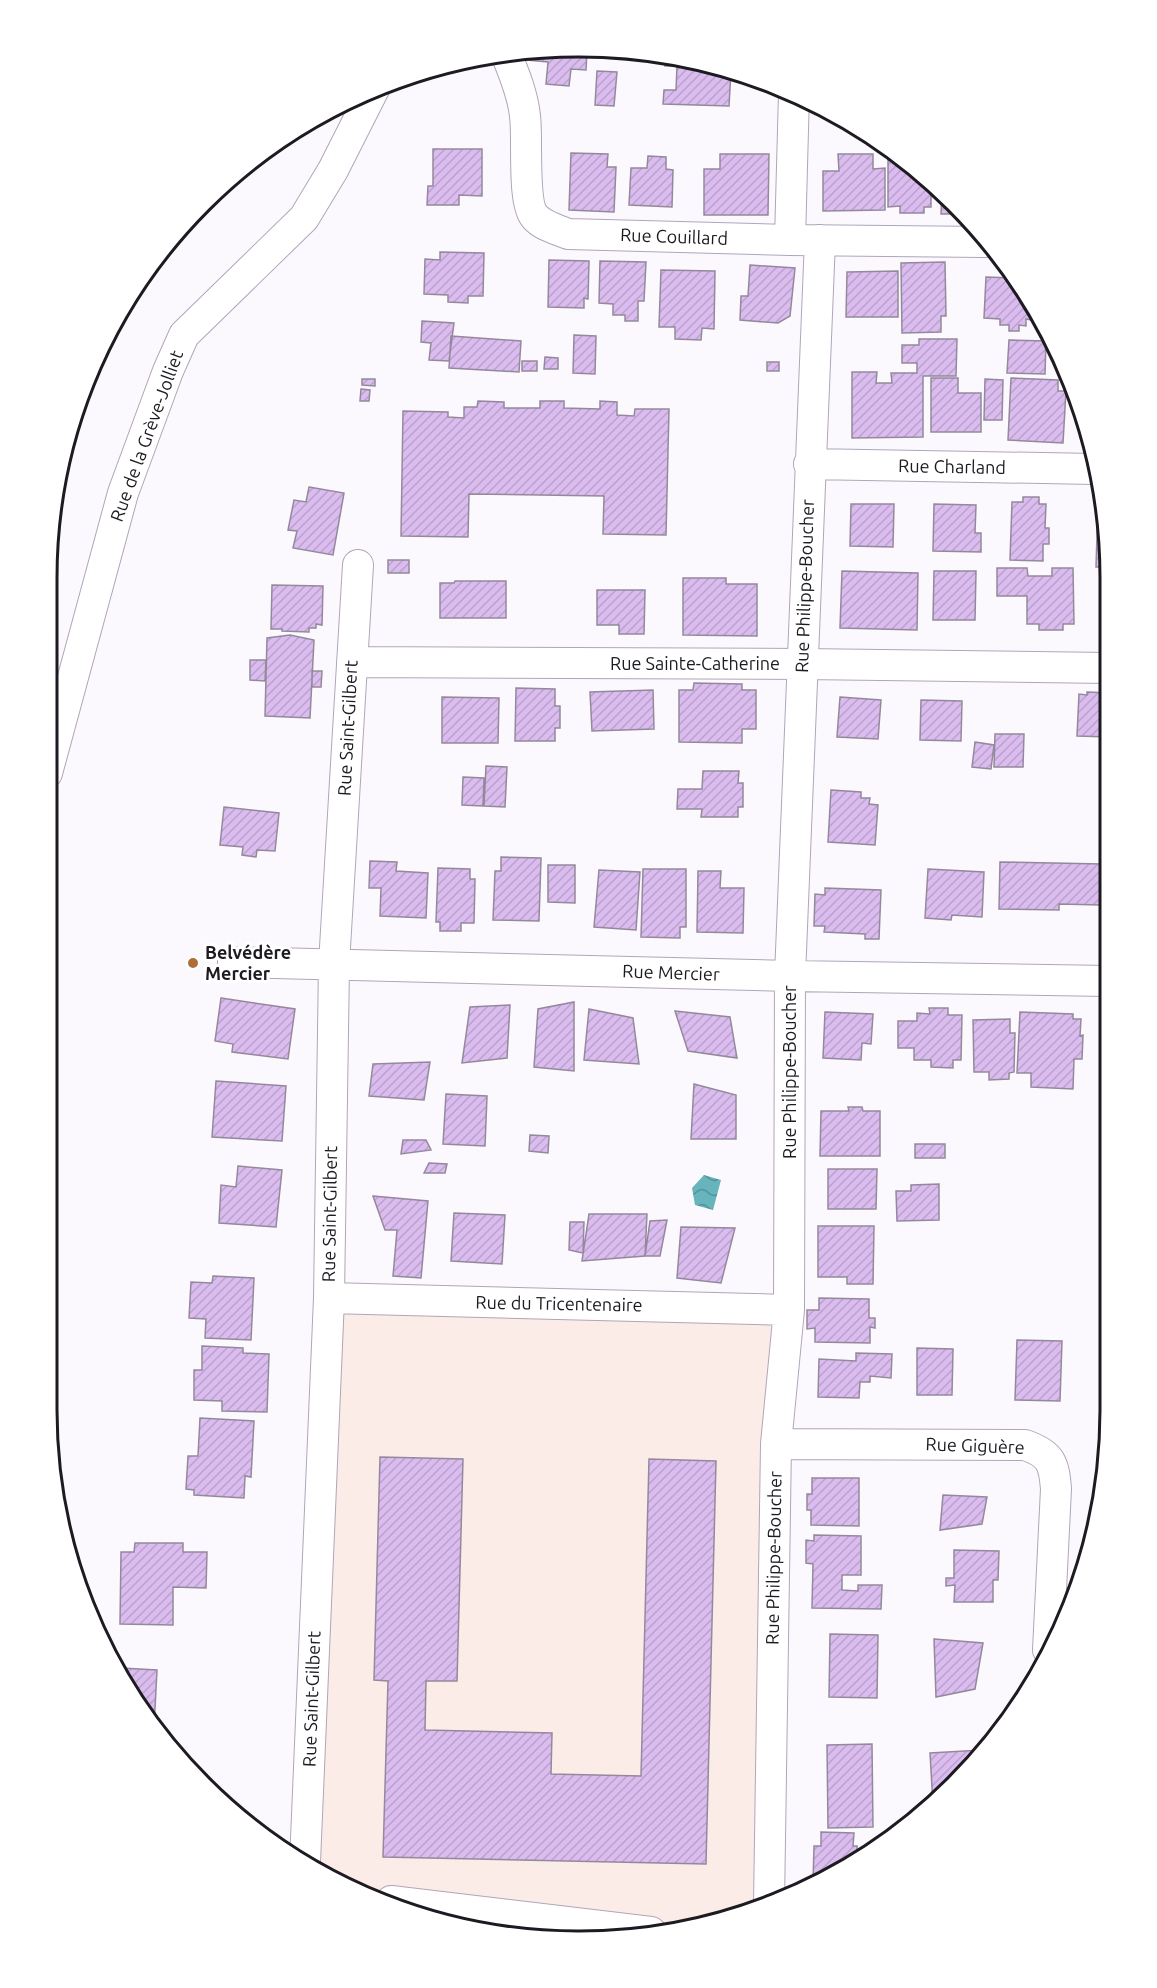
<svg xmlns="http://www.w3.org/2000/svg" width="1157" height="1988" font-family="Ubuntu,sans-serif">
<defs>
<pattern id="water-waves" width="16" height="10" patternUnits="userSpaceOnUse" patternTransform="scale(1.5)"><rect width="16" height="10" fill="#67b4bc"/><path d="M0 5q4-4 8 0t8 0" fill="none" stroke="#549298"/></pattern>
<pattern id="building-hatch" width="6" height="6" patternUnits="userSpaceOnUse" patternTransform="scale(1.5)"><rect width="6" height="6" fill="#dabcef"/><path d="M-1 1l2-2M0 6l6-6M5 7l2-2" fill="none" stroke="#bba1cd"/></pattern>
</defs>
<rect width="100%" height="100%" fill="#fbf9fd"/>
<path fill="#fcece8" d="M329,1298L789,1310L769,1904L651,1932L391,1901L305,1862Z"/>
<path fill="url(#water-waves)" d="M704,1175L721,1180L713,1210L695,1205L692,1188Z"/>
<path fill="url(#building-hatch)" stroke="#94899c" stroke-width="1.5" d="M578,47L579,50H587L586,70L571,69L569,86L546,84L548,62L517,59L518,52Z
M665,55L682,57L731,71L729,106L663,104L664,90H676L677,66H665Z
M597,71L617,72L614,106L595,105Z
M433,149H482V196L459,195V205H427L428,186H433Z
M571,153L608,154L607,167H616L614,212L569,210Z
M720,154H769L768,215H704V169H720Z
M838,154H873V169L885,168V210L823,211V171H839Z
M648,156L666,157V169L673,170L672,207L629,205L631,168H647Z
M888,160H903L931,183V207H924V213H900V206L888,207Z
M942,192L955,203L964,214H941Z
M440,252L484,253L483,296H468V303L448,302V295L424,294L425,259L440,260Z
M549,260L589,261L588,299L584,298V308L548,307Z
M600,261L646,262L644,301H638V321H625V315H613V304L599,303Z
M945,262L946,316H941V332L902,333L901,263Z
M750,265L795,268L790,316L778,323L740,320L741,296H748Z
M661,270L715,271L714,329L702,328L701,340L675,339V327H659Z
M898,271V317H846L847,272Z
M986,277L1013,278L1033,304L1032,320L1026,319V326L1019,325V331H1009V325H1000V319L984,318Z
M422,321L454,323L449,361L429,360L431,343L421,342Z
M574,335L596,336L595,374L573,373Z
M451,336L521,341L519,372L449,368Z
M919,339H957L956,376H923V437L852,438V372H877L876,383H892L891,373H917V363H902V345H919Z
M1009,340L1046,341L1045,374L1007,373Z
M545,357L558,358V369H544Z
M522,361H537V371H522Z
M767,362H779V371H767Z
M931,378H958V393H981V432H931Z
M1011,378L1058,380V391H1066L1063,443L1008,440Z
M362,379H375V386L362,385Z
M985,379L1003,380L1002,420H984Z
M361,389L370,390L369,401H360Z
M478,401L504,402V408H540V401H564V408L600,409V401L617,402V415L634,416L635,409H669L666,535L603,534L604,496L469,494L468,537L401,536L403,411L448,412V417L464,418V407H477Z
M309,487L344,493L333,555L293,548L297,531L288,530L294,500L306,502Z
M1023,497H1039V504H1046L1045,528H1049V544H1043V561L1010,560L1012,502H1023Z
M1098,503H1101L1109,543V567H1096Z
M851,504H894L893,547L850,546Z
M934,504L976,505L975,533H981V552L933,551Z
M388,560H409V573H388Z
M997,568H1027L1028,576H1052V568H1073L1074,624H1063V630H1039V624H1027V596H997Z
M842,571L918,573L917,630L840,628Z
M934,571H976L975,620H933Z
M683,578H726V584H757V636L683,635Z
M455,581H506V618H440V583H454Z
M272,585L323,586L322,625L316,624V628H309V632L282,631V629H271Z
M597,590H645L644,634H619V625H597Z
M290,635L314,640L310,718L265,716L267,638Z
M250,660H266L265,681L250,680Z
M312,671H322L321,687H312Z
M694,683L742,684V690H756V729H742V743L679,742V690H693Z
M516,688L555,689V706H560V728H555V741H515Z
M653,690L654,729L592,731L590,692Z
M1087,692L1109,693V737L1077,736L1079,694L1087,695Z
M442,697L499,698L498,743H442Z
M840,697L881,700L878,739L837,737Z
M921,700L962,701L961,741L920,740Z
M995,734H1024L1023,767H994Z
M975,742L994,745L991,769L972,767Z
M486,766L507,767L505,807L484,806Z
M703,771H739L738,783H743V807H738V817H701L702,809H677L678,789H702Z
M463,777L484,778L483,806L462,805Z
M831,790L861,792V798H870L869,804L878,805L875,845L828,842Z
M224,807L279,813L275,851L257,850L256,857L242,855L243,847L220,845Z
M501,857L541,858L539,921L493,920L495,871H501Z
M370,861L397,862L396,871L428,873L426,918L380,916L381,888H369Z
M1000,862L1102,864L1101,905L1059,904V910L999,909Z
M548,865H575V903L548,902Z
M438,868L470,869V879H475L474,923H461V931H440V922H436Z
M643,869H686V927H680V938L641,937Z
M928,869L984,872L982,917L952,915L951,920L925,918Z
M599,870L640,872L636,930L594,927Z
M698,871H721L720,888H744L743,933L697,932Z
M825,888L881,890L879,939H865V934L824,932L825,926H814L815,894L825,895Z
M221,998L295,1009L288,1059L232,1052L233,1044L215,1041Z
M574,1002V1071L534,1067L538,1009Z
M510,1005L507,1058L462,1063L470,1007Z
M929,1008H948V1015H962L961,1060H953V1068L931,1067V1060H914V1048H898V1021H917V1013L930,1014Z
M589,1009L633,1018L639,1064L584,1060Z
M675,1011L730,1017L737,1058L688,1051Z
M825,1012L873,1014L871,1044L862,1043L861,1060L823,1058Z
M1020,1012L1073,1014V1019H1081L1080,1036L1083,1035L1082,1059H1074L1073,1089L1031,1087V1073H1017Z
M1010,1019V1033H1015L1014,1072L1009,1073V1079L989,1080V1072H974L973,1020Z
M430,1062L424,1100L369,1096L373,1064Z
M216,1081L286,1086L282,1141L212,1137Z
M694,1084L736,1095V1139H691Z
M446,1094L487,1096L485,1146L443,1144Z
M848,1107H862L863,1111H880V1156H820L821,1111H849Z
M530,1135L549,1136L548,1153L529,1151Z
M403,1140H426L431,1150L401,1154Z
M915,1144H945V1158H915Z
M429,1163L447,1164L445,1173H424Z
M238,1166L282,1170L276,1227L219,1223L221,1185L236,1187Z
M828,1169H877L876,1209H828Z
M939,1184V1220L897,1221L896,1191H911V1185Z
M373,1196L428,1201L421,1278L393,1276L397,1230H385Z
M454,1213L505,1215L502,1264L451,1261Z
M589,1214H647L645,1256L582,1261Z
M667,1220L660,1256H645L650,1221Z
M570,1222H584L583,1253L569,1250Z
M818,1226H874L873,1284H847V1277H818Z
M681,1227L735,1228L721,1283L677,1278Z
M213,1276L254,1278L251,1340L205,1338L206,1319L189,1318L191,1282L212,1283Z
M819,1298L869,1299V1318H875V1328L870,1327V1343L815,1342V1328L807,1329V1310H819Z
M1017,1340L1062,1341L1060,1401L1015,1400Z
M202,1346L243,1348V1353L269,1354L267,1412L222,1411V1401L194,1400V1370H202Z
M917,1348L953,1349L952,1395H917Z
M856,1353L892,1354L891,1378L870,1376V1382H860L859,1398L818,1397L819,1359L856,1361Z
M200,1418L254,1421L251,1477L245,1476L244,1498L194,1495V1490L186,1489L188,1456H198Z
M380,1457L463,1459L457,1681H426L425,1730L552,1733L551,1774L641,1776L649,1459L716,1461L706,1864L383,1857L388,1681L374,1680Z
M812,1478H859V1526L811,1525V1510H807V1494H812Z
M943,1495L987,1497L982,1524L940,1530Z
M814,1535L861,1536V1575H842V1590L858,1591V1585H882L881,1609L812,1608L813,1564L806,1563V1540L814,1541Z
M135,1543H183V1552H207L206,1588L173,1587V1625L120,1624L121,1552H134Z
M954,1550L999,1551L998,1580H993V1602H954L955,1585L946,1586V1578H954Z
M830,1634L878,1635L877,1698L829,1697Z
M934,1639L983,1643L975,1689L936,1697Z
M121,1668L157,1670L154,1728Z
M872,1744L873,1827L828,1828L827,1745Z
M981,1750L933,1805L930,1753Z
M821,1832L854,1833L853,1846H857V1854L813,1882L814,1846H821Z"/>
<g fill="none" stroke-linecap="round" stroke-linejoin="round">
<defs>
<path id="minor" d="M506,54C514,73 523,95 525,116C528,138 522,203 535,217C543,226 556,229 568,234L790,240L985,242
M790,240L794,93
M809,464L1095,469
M352,662L803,664L1109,668
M47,773L123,493L168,371L184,335L304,218L333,170L375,87
M233,962L790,976L1109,981
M329,1298L789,1310
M776,1444L1025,1445C1051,1454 1054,1463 1056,1489L1048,1650
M305,1862L329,1298L334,964L358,565
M391,1901L651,1932
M769,1904L776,1444L789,1310L790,976L820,240"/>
</defs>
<use href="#minor" stroke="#b1a5b9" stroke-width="32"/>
<use href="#minor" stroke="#fff" stroke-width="30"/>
</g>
<circle fill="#ae6e36" stroke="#fff" stroke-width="2" cx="193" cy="963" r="6"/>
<g text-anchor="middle" stroke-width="6" stroke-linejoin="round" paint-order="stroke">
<g font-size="18" fill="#1e1a21" stroke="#fff">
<text transform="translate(674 237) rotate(2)" y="6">Rue Couillard</text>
<text transform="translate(147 436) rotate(-70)" y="6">Rue de la Grève-Jolliet</text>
<text transform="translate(952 467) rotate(1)" y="6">Rue Charland</text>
<text transform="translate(805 586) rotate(-88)" y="6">Rue Philippe-Boucher</text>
<text x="695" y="670">Rue Sainte-Catherine</text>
<text transform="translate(348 728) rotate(-87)" y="6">Rue Saint-Gilbert</text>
<text transform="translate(671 973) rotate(2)" y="6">Rue Mercier</text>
<text transform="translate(790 1072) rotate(-90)" y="6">Rue Philippe-Boucher</text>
<text transform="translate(330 1214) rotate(-89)" y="6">Rue Saint-Gilbert</text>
<text transform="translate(559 1304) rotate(1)" y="6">Rue du Tricentenaire</text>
<text transform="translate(975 1446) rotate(2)" y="6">Rue Giguère</text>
<text transform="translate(774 1558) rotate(-89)" y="6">Rue Philippe-Boucher</text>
<text transform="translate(312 1699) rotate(-88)" y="6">Rue Saint-Gilbert</text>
</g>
<g font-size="18" font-weight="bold" fill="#1e1a21" stroke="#fff" text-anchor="start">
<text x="205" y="959">Belvédère<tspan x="205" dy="21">Mercier</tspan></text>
</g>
</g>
<path d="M0 0H1157V1988H0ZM578 57H579A521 521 0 0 1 1100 578V1410A521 521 0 0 1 579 1931H578A521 521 0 0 1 57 1410V578A521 521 0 0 1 578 57Z" fill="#fff" fill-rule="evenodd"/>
<path fill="none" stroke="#1e1a21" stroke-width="3" d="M578 57H579A521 521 0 0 1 1100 578V1410A521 521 0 0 1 579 1931H578A521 521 0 0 1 57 1410V578A521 521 0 0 1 578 57Z"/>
</svg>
